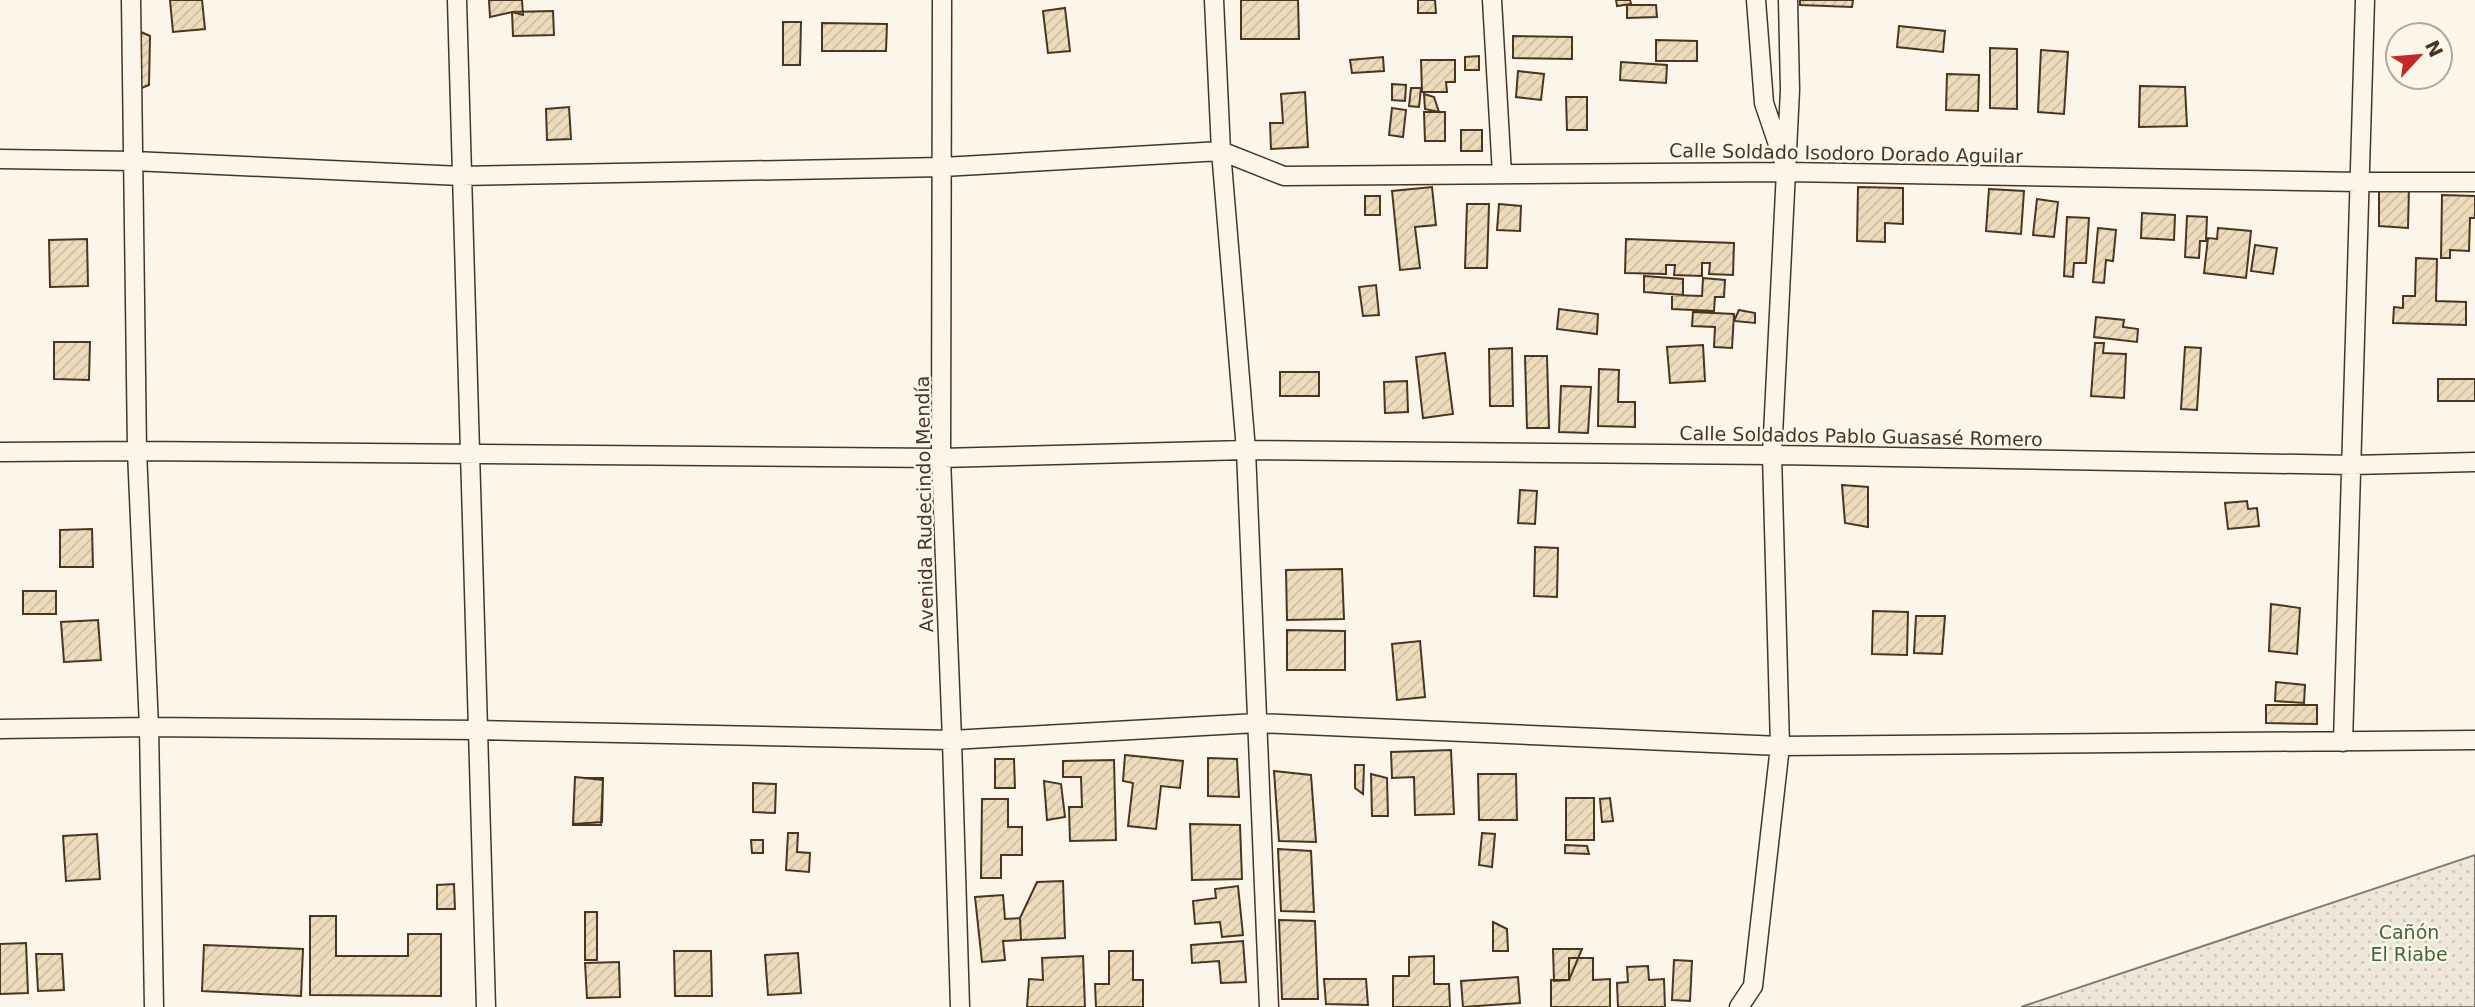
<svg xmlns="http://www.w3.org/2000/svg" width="2475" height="1007" font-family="'DejaVu Sans',sans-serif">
<defs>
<pattern id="park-dots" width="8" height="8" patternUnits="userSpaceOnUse" patternTransform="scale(1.75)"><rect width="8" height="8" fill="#ede6d9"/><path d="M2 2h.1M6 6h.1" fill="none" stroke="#cdc6ba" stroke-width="1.8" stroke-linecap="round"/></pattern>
<pattern id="building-hatch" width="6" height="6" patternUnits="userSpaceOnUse" patternTransform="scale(1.75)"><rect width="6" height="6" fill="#ecdcbc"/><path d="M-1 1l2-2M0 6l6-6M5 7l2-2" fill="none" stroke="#ccbda1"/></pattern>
</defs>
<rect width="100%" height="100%" fill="#fbf6e9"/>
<path fill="url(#park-dots)" stroke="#887966" stroke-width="2" d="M2475,855V1007H2021Z"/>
<path fill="url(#building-hatch)" stroke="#4a3520" stroke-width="2" d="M170,0H202L205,29L173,32Z
M489,0H522L523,15L512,12L490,17Z
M1241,0H1298L1299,39H1241Z
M1418,0H1435L1436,13H1418Z
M1616,0H1630L1631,4L1617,6Z
M1800,0H1853L1852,7L1800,5Z
M1627,5H1656L1657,17L1627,18Z
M1065,8L1070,51L1048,53L1043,11Z
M553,11L554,35L513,36L512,12Z
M783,22H801L800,65H783Z
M822,23L887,24L886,51H822Z
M1899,26L1945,31L1943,52L1897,47Z
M141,32L150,36L149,85L139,89Z
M1513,36L1572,37V59L1513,58Z
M1656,40L1697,41V61H1656Z
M1990,48L2017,49V109L1990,108Z
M2041,50L2068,52L2064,114L2038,112Z
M1479,56V70H1465V57Z
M1383,57L1384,71L1352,73L1350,60Z
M1421,60H1455V82H1446L1447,92H1422Z
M1621,62L1667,65L1666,83L1620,80Z
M1518,71L1544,74L1541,100L1516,97Z
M1947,74L1979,75L1978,111L1946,110Z
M1392,84L1406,85L1405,101L1392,100Z
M2140,86L2185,87L2187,126L2139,127Z
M1411,88H1421L1419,107L1409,106Z
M1305,92L1308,147L1271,149L1270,123H1283L1281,94Z
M1424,94L1434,97L1439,112L1425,109Z
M1566,97H1587V130H1567Z
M569,107L571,139L547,140L546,109Z
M1392,108L1406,110L1403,137L1389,135Z
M1424,112H1445V141H1425Z
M1461,130H1482V151H1461Z
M2379,186L2409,187L2408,228L2379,226Z
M1432,187L1436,225L1415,227L1420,268L1400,270L1392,191Z
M1858,187L1903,188V224L1885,223V242L1857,241Z
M1989,189L2024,191L2021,234L1986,231Z
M2442,195L2475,196V218H2470L2469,251L2450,250V258H2441Z
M1365,196H1380V215H1365Z
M2037,199L2058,202L2054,237L2033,235Z
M1467,204H1489L1487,268H1465Z
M1499,204L1521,206L1520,231L1497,230Z
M2142,213L2175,215L2174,240L2141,238Z
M2187,216L2207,217L2206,241H2200L2199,258L2185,257Z
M2067,217L2089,218L2086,263H2074L2073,277L2064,276Z
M2098,228L2116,230L2113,261L2106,260L2104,283L2093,282Z
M2218,228L2251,231L2246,278L2204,273L2208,238L2217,239Z
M87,239L88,286L50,287L49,240Z
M1626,239L1734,243L1733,275L1709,274L1710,263H1702V276L1674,275L1675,265H1666V274L1625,273Z
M2255,245L2277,248L2273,274L2251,271Z
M2416,258L2437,259L2436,301L2466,302V325L2393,323L2394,307L2403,308V296H2415Z
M1644,276L1683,279V295L1644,292Z
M1703,278L1725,280L1724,297H1715L1714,311L1672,309V295L1702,296Z
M1376,285L1379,315L1363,316L1359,287Z
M1559,309L1598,314L1597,334L1557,329Z
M1739,310L1755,313V323L1734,321Z
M1693,312L1734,314L1732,348L1714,347L1715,327L1692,326Z
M2096,317L2124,320L2123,327L2138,329L2137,342L2094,337Z
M54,342H90L89,380L54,379Z
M2095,343H2104L2103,353L2126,354L2124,398L2091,396Z
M1703,345L1705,381L1670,383L1667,347Z
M2185,347L2201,348L2197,410L2181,409Z
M1512,348L1513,406H1490L1489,349Z
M1445,353L1453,414L1423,418L1416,357Z
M1525,356H1547L1549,428H1527Z
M1599,369L1619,370L1618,402H1635V427L1598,426Z
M1280,372H1319V396H1280Z
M2438,379H2475V401H2438Z
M1407,381L1408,412L1385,413L1384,382Z
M1561,386L1591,387L1588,433L1559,432Z
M1842,485L1868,487V527L1845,523Z
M1520,490L1537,491L1535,524L1518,523Z
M2247,501L2248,509L2257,508L2259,526L2228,529L2225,503Z
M92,529L93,567H60V530Z
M1535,547L1558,548L1557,597L1534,596Z
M1342,569L1344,619L1287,620L1286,570Z
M23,591H56V614H23Z
M2271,604L2300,608L2297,654L2269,651Z
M1873,611L1908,612L1907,655L1872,654Z
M1916,616H1945L1942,654L1914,653Z
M98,620L101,660L64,662L61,622Z
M1287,630L1345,631V670H1287Z
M1420,641L1425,697L1397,700L1392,644Z
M2276,682L2305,685L2304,703L2275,701Z
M2266,705H2317V724L2266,723Z
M1451,750L1454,814L1415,815L1414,777L1392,778L1391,752Z
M1125,755L1183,761L1180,788L1161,786L1156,829L1128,826L1133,783L1123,781Z
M1208,758L1237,759L1239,797L1208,796Z
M995,759H1014L1015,788H995Z
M1114,760L1116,840L1070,841L1069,807H1082L1081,777H1063V761Z
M1355,765H1364L1363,794L1355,788Z
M1274,771L1311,775L1316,842L1279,841Z
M1371,774L1387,778L1388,816H1372Z
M1478,774H1516L1517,820H1479Z
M575,777L603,778L601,825H573Z
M575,777L603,780L602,822L573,824Z
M1044,781L1061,784L1065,817L1047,820Z
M753,783L776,784L775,813L753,812Z
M1566,798H1594V840H1566Z
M1610,798L1613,821L1602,822L1600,799Z
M982,799H1008V827H1022V855H1001V878H981Z
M1190,824L1240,825L1242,879L1192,880Z
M788,833H798L797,852L810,853L809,872L786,870Z
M1482,833L1495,834L1492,867L1479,865Z
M97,834L100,879L66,881L63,836Z
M751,840H763V853H752Z
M1565,845L1587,846L1589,854L1565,853Z
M1278,849L1311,851L1314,912L1281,911Z
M1063,881L1065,938L1021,940L1020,918L1037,882Z
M454,884L455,909H437V885Z
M1238,886L1243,935L1222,937L1220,922L1195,924L1193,901L1216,898L1215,889Z
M1003,895L1005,919L1020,918L1021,940L1003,941L1005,960L982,962L975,897Z
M585,912H597V960H585Z
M310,916H336V956H408V934H441V996L310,995Z
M1279,920L1315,921L1318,999H1282Z
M1493,922L1507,929L1508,951H1493Z
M1243,941L1246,982L1221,983L1219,961L1192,963L1191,945Z
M26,943L28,993L0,994V944Z
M204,945L303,949L301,996L202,991Z
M1553,949H1582L1569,980L1554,981Z
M674,951H711L712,996H675Z
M1109,951H1133V980H1143V1007H1096L1095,984H1109Z
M798,953L801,993L768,995L765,955Z
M36,954H62L64,990L38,991Z
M1083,956L1085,1007H1027L1029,979L1043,980L1042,958Z
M1434,956V984H1449L1450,1007H1393V976H1409V957Z
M1569,958H1593V980L1610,979V1007H1551V980H1569Z
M1674,960L1692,961L1690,1001L1672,1000Z
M619,962L620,997L587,998L585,963Z
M1648,966L1649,980L1664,979L1665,1007H1618L1617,983L1628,982L1627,967Z
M1518,977L1520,1003L1463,1007L1461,981Z
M1324,979H1366L1368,1005L1326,1004Z"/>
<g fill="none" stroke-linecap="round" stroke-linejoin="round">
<defs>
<path id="minor" d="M131,0L137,451L149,727L154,1007
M457,0L486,1007
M942,0L941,458L952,740L960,1007
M1214,0L1221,151L1246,450L1269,1007
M1492,0L1502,174
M1756,0L1764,103L1784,162
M0,159L133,161L461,176L943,167L1221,151L1284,176L1787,172L2359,182H2475
M0,452L137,451L941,458L1246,450L1772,455L2352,465L2475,462
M0,729L149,727L478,730L952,740L1257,723L1780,746L2475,740
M2343,742L2365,0
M1739,1007L1753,986L1780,746L1772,455L1790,90L1788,0"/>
</defs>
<use href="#minor" stroke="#4a3520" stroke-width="21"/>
<use href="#minor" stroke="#fbf6e9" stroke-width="18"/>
</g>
<g text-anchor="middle" stroke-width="5" stroke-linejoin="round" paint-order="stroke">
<g font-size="19" fill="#4a3520" stroke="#fbf6e9">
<text transform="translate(1846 153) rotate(1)" y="7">Calle Soldado Isodoro Dorado Aguilar</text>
<text transform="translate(1861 436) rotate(1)" y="7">Calle Soldados Pablo Guasasé Romero</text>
<text transform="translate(924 504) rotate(-91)" y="7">Avenida Rudecindo Mendía</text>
</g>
<g font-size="19" fill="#436837" stroke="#fbf6e9">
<text x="2409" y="939">Cañón<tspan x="2409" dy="22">El Riabe</tspan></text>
</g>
</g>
<g transform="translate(2419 56) rotate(64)"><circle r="33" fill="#fbf6e9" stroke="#b4a999" stroke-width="2"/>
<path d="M0-5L12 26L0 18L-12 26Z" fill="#c62828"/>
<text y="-10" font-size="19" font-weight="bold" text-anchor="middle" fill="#4a3520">N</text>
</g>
</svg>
